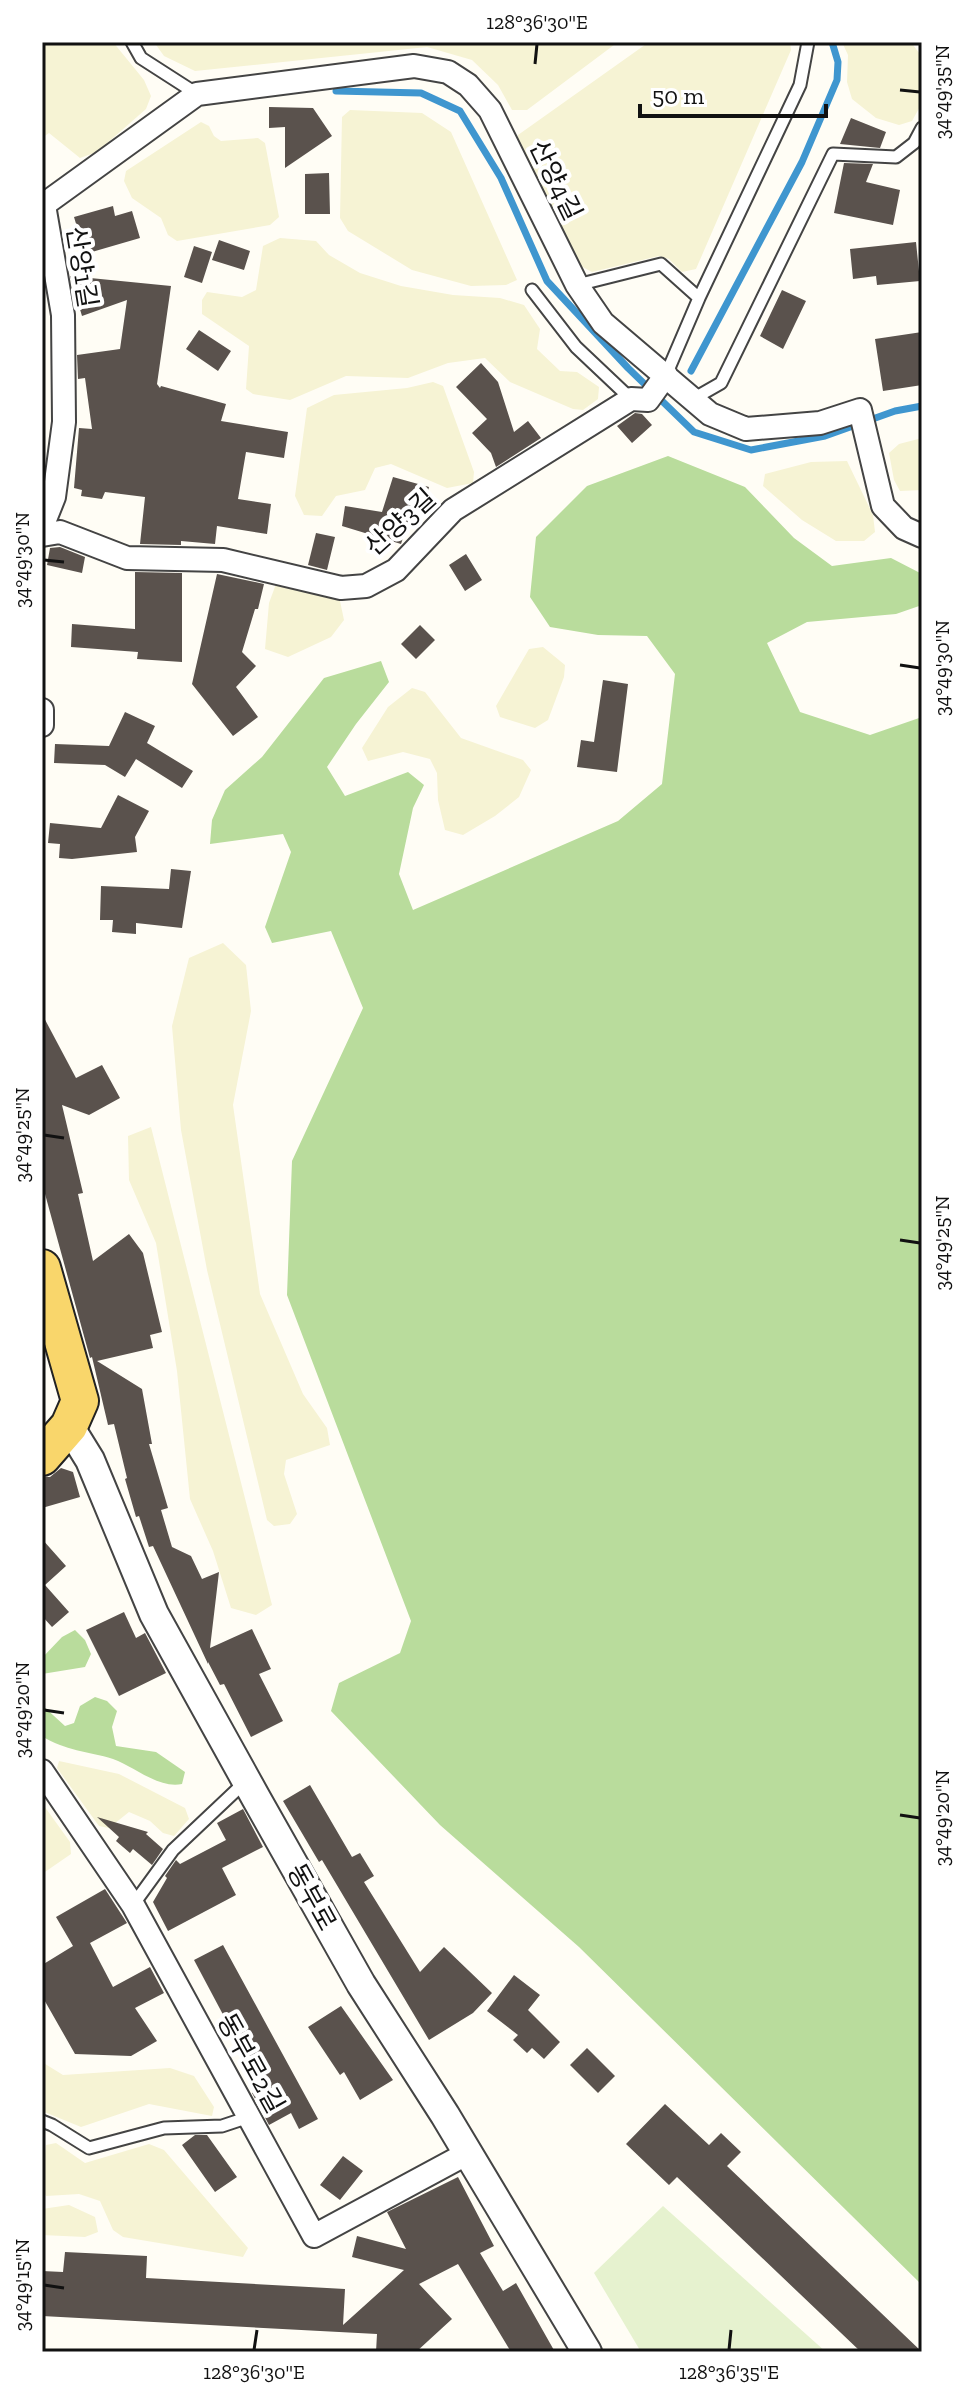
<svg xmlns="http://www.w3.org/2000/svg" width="964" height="2394" font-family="'Zilla Slab','Noto Sans KR',serif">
<rect width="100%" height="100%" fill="#fffdf5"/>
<path fill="#f6f3d4" d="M42,42H113L144,80L151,96L146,109L97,152L80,158L49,133L42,138Z
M154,42H618L527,110H512L498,85L472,60L427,47L195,71L164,56Z
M649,42H790L791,50L696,269L682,272L669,259L659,256L592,272L577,264L518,143V135Z
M842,42H911L922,57V103L912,121L899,125L876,118L852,99L847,82L848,55Z
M350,110L422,113L451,132L517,280L506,285L471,286L412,270L348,231L340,218L342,117Z
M201,122L209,126L214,136L221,141L258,138L265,143L279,217L270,225L177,241L168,235L161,218L132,198L124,181L126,171Z
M280,238L316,241L329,255L360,273L401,286L453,295L500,298L524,305L540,329L537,349L560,371L577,372L599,387L598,399L583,410L573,409L510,382L485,358L448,363L408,378L346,376L290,400L253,394L246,389L249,346L202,314V300L207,292L242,297L256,290L263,246Z
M433,382L443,386L474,472L473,483L447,488L391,464L375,468L365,490L336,496L322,516L304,515L295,496L307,408L334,395L407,388Z
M922,438V490L900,491L894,480L889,453L899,444Z
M847,461L873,515L875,532L864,541H836L802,520L763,486L765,474L811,462Z
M276,584L315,592L340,601L344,620L331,637L288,657L265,649L269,603Z
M543,647L565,665L564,677L548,720L535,728L500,717L496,706L529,649Z
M412,688L425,692L461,738L523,760L531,770L519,797L495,816L463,835L445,830L438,800L437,773L430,759L403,752L368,761L362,748L388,707Z
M223,943L246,965L251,1011L233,1105L260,1294L303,1394L327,1428L330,1445L286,1460L284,1474L297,1514L290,1524L274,1526L267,1520L207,1270L181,1130L172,1026L189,958Z
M151,1127L272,1605L256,1615L231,1608L213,1551L190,1499L177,1371L156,1243L129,1180L128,1136Z
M59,1761L119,1774L185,1808L189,1819L174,1836L163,1833L150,1821L129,1812L109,1828L99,1826L57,1768Z
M42,1803L70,1842L71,1854L42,1874Z
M42,2062L63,2075L170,2068L194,2076L214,2107L212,2116L149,2104L81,2127L42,2111Z
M56,2143L85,2163L149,2144L164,2150L248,2248L243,2257L123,2237L113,2230L100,2201L79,2194L46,2196L42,2189L46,2145Z
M69,2205L95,2217L98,2232L85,2237L42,2235V2209Z"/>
<path fill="#b9dc9c" d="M668,456L745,487L794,538L832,566L891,558L922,574V605L896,614L807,622L767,643L800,712L870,735L922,717V2285L579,1947L440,1825L331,1711L339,1683L400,1653L411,1621L287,1295L292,1161L363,1008L331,931L272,943L265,927L291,852L283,834L210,844L212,820L225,790L262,757L324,678L381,661L389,682L356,724L327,767L345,796L408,772L424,785L413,808L399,874L413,910L618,821L662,784L675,674L647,636L598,635L550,627L530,597L536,537L587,486Z
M75,1630L85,1640L91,1654L85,1667L42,1674V1658L62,1637Z
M95,1697L107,1701L117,1711L112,1727L116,1746L156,1752L185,1772L182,1784C159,1789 135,1767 113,1759C88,1751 65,1751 42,1736V1705L65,1726L74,1723L80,1706Z"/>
<path fill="#e6f2cf" d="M663,2206L826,2352H641L594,2273Z"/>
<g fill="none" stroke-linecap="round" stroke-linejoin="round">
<path stroke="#3f96cf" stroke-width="7" d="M336,91L421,93L460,111L501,178L547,281L628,368L694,432L751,450L825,436L895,411L922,406
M691,371L802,162L837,80L838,62L832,42"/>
</g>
<path fill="#5a524d" d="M269,107L313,108L332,136L285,168V127L269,128Z
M851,118L886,132L880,148L840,144Z
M844,163L873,164L866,182L900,190L893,225L834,213Z
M329,173L330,214H305V174Z
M113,206L115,216L132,211L140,238L85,254L74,217Z
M219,240L250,251L244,270L212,260Z
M916,242L920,281L877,285L876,276L853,279L850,249Z
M194,246L212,252L202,283L184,277Z
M70,276L171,286L157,384L160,388L161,386L226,404L221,421L288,432L284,458L246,452L238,499L271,504L267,534L217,526L215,544L181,541V545L140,544L145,497L105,492L102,499L81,496L82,490L74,488L79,428L92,429L85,378L78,379L77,355L120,349L127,300L82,316Z
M782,290L806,301L783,349L760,336Z
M199,330L231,351L218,371L186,349Z
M922,332V385L883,391L875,339Z
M481,363L498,382L514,432L528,421L541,438L496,467L491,453L472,433L487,419L456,387Z
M635,413L642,414L652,425L632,443L617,426Z
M393,477L429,487L422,514L412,511L401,544L342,526L345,506L382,512Z
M316,533L335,537L327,570L308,565Z
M60,547L85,557L82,573L47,565L50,548Z
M466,554L482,580L465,591L449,565Z
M135,572L182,573V662L137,659L138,652L71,647L72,624L135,629Z
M217,574L264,584L258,609H255L242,652L256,666L236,687L258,717L233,736L192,684Z
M420,625L435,640L416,659L401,644Z
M603,680L628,684L617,772L577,767L581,740L594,742Z
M125,712L155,726L147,743L193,771L182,788L136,759L125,777L105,765L54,763L55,744L109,746Z
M118,795L149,811L135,837L137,852L72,859L59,858L60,844L48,843L50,823L101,828Z
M171,869L191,871L182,928L136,923V934L112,932L113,920H100L101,886L169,889Z
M42,1014L76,1078L102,1065L120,1098L89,1115L62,1105L83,1193L78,1194L93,1261L129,1234L143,1253L162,1332L150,1335L153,1348L97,1361L142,1389L152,1444H149L168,1508L161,1510L172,1547L191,1556L202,1579L219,1572L210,1648L252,1629L271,1669L259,1674L283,1721L251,1737L224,1684L220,1685L208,1662V1664L153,1546L149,1547L139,1516L136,1517L125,1479L127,1478L114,1424L108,1425L92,1357L90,1358L42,1183Z
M61,1468L73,1472L80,1497L42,1508V1477H50Z
M42,1539L66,1566L45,1585L69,1612L52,1627L42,1616Z
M124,1612L136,1638L145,1633L166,1673L119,1696L86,1630Z
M310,1785L352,1857L360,1853L374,1876L364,1882L420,1972L444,1947L492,1993L473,2013L429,2040L322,1860L319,1862L283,1801Z
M243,1809L263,1847L222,1868L236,1895L168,1931L153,1902L167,1878L165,1876L176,1860L180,1864L226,1840L217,1823Z
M97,1817L148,1832L146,1834L163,1849L152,1865L133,1849L130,1853L116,1841L119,1837Z
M105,1889L127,1923L90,1943L113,1987L150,1967L164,1993L135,2008L157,2041L131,2056L75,2054L42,1996V1965L73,1946L56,1917Z
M223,1945L318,2119L299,2129L291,2113L269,2125L252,2093L262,2088L194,1960Z
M514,1975L540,1995L528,2010L560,2042L544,2059L532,2048L527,2053L513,2040L518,2035L487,2011Z
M341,2006L393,2080L360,2100L344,2072L340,2075L308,2027Z
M587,2048L615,2076L598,2093L570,2065Z
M665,2104L709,2145L721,2133L741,2152L727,2166L922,2352H861L677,2177L669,2185L626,2144Z
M195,2135H207L237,2177L215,2192L182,2145Z
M343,2156L363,2171L340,2200L320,2185Z
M458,2177L494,2246L480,2253L503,2291L516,2283L555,2352H511L458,2264L419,2284L452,2319L416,2352H376L377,2334L42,2316V2271L63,2272L65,2252L147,2256L146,2278L345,2289L343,2325L404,2270L352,2257L357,2236L406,2249L387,2212Z"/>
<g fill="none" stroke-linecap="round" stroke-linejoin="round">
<defs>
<path id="service" d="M132,42L141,58L197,94
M577,285L661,264L699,298
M532,290L576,347L631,399
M666,375L699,298L800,85L808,42
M693,399L721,383L833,154L896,157L914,143L922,128
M133,1905L173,1850L245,1782
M42,2121L52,2125L89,2148L164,2128L222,2126L249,2117"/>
<path id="minor" d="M42,206L197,94L414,66L448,72L468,85L490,110L577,285L603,323L710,414L746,429L820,423L860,410L883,506L904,528L922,536
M42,527L54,497L64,422L63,315L44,205
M42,535L60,532L127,558L223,560L341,588L366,586L396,570L453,510L631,399L648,400L666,375
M42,710V725
M42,1771L133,1905L314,2236L468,2153"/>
<path id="tertiary" d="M69,1426L90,1460L154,1614L256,1798L361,1984L445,2115L587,2352"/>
<path id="primary" d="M42,1268L80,1401L69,1426L42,1457"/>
</defs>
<use href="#service" stroke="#444" stroke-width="15"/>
<use href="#minor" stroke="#444" stroke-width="26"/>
<use href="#tertiary" stroke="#444" stroke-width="32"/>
<use href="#primary" stroke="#222" stroke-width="40"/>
<use href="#service" stroke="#fff" stroke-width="11"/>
<use href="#minor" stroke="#fff" stroke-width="22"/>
<use href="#tertiary" stroke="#fff" stroke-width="28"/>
<use href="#primary" stroke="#f9d66b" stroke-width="36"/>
</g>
<path fill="none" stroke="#111" stroke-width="3" d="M535,64L537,44M900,90L920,92M44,560L64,562M900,665L920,668M44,1135L64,1138M900,1240L920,1243M44,1710L64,1713M900,1815L920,1818M44,2285L64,2288M254,2350L257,2330M729,2350L731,2330"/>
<g text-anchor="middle" stroke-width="8" stroke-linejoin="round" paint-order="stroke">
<g font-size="26" fill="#111" stroke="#fff">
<text transform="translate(556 180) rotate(64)" y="9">산양4길</text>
<text transform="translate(82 267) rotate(81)" y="9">산양1길</text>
<text transform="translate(400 522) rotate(-42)" y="9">산양3길</text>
<text transform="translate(312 1897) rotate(61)" y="9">동부로</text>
<text transform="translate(251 2063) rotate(61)" y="9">동부로2길</text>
</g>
</g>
<rect width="964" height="2394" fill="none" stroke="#ffffff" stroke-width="88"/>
<path d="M640 104v12h186v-12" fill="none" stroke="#111111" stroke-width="4"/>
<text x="652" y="104" font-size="24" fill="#111111" stroke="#ffffff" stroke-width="6" paint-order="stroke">50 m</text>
<rect x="44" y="44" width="876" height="2306" fill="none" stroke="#111" stroke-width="3"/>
<g font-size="20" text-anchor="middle" fill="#111">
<text x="537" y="29">128°36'30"E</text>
<text transform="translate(942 92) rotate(-90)" y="7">34°49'35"N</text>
<text transform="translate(22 560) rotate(-90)" y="7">34°49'30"N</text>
<text transform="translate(942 668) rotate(-90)" y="7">34°49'30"N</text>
<text transform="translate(22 1135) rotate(-90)" y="7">34°49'25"N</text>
<text transform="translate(942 1243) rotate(-90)" y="7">34°49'25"N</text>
<text transform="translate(22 1710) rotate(-90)" y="7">34°49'20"N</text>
<text transform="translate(942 1818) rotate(-90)" y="7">34°49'20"N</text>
<text transform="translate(22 2285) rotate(-90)" y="7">34°49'15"N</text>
<text x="254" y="2379">128°36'30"E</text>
<text x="729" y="2379">128°36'35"E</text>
</g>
</svg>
